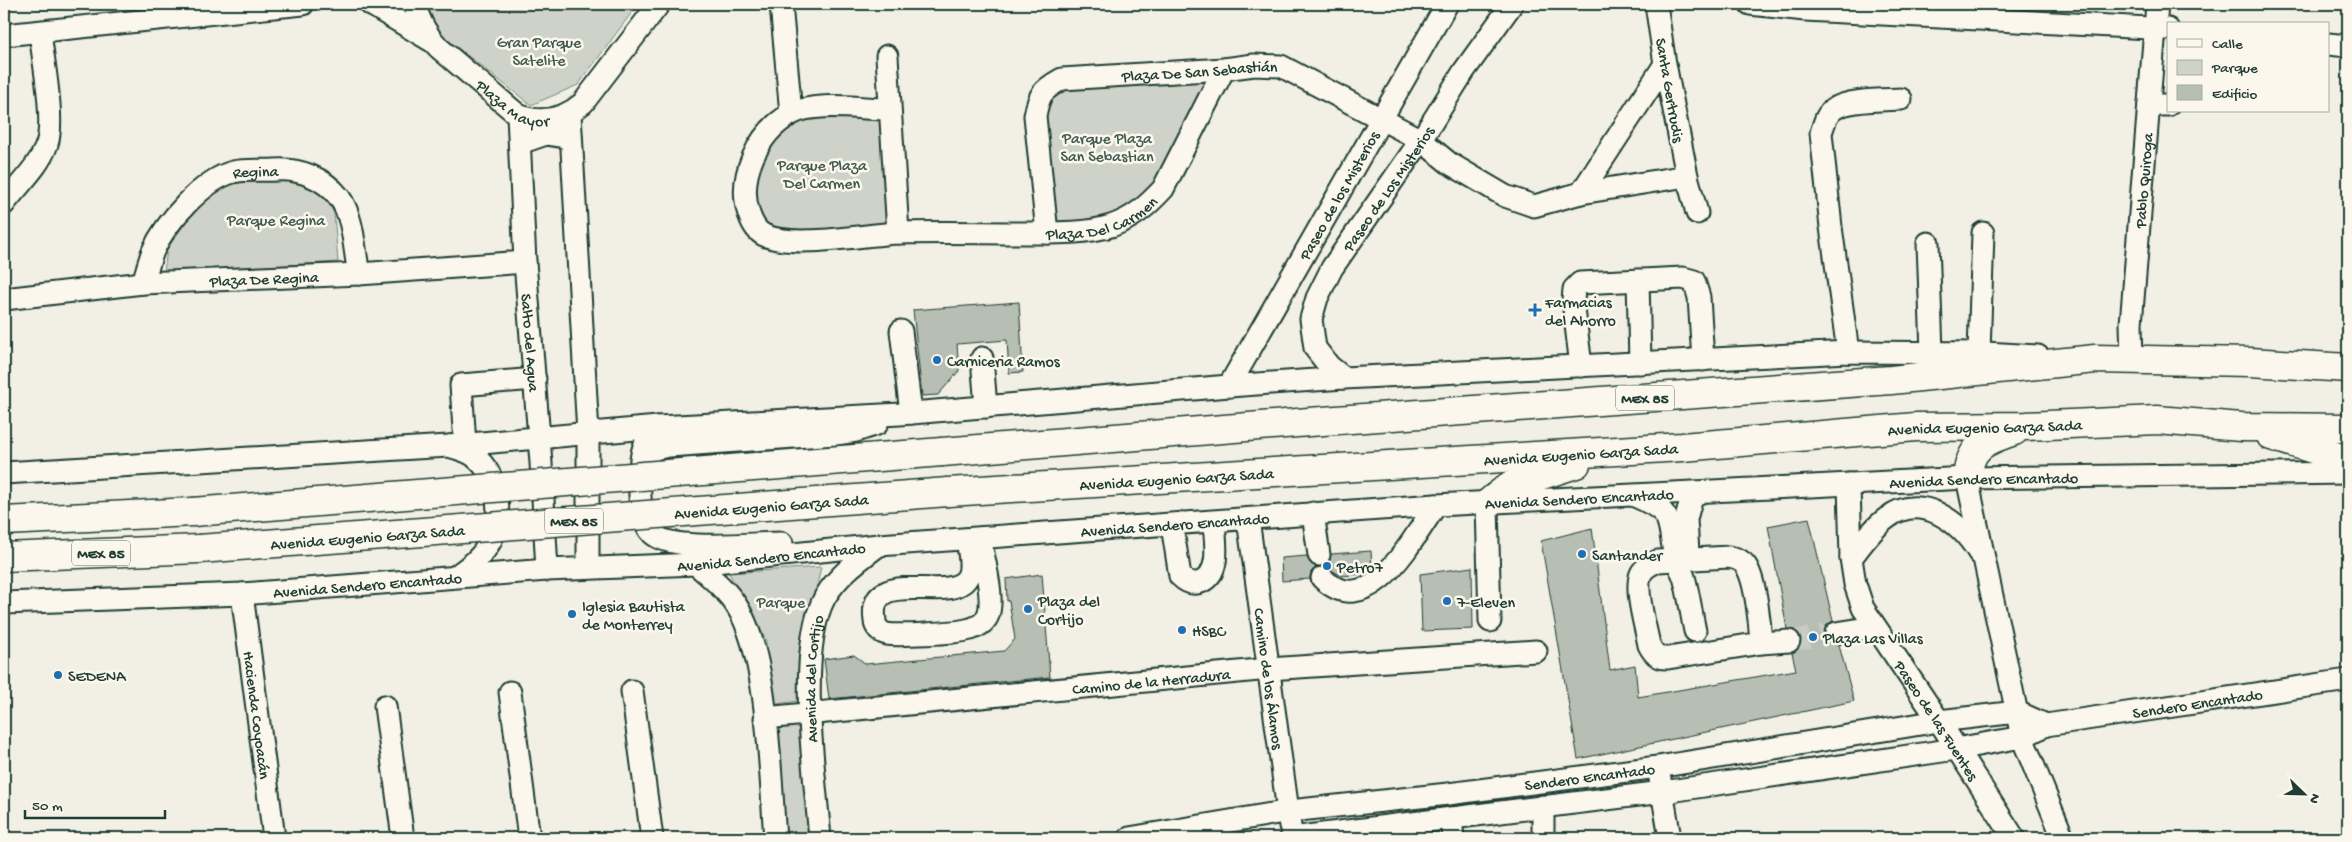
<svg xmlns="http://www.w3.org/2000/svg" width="2352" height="842" font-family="'Gochi Hand',sans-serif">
<rect width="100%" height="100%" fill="#f2f0e5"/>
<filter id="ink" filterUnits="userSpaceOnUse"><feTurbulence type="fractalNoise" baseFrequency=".02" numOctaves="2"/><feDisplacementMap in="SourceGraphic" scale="10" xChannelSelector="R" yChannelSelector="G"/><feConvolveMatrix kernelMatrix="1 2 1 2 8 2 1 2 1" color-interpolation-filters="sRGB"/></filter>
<g filter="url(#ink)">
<path fill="#cfd2c8" stroke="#77887e" d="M424,4H638L578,85L531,105L427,24Z
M1224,69L1148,205L1047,233L1041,95L1046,88Z
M889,109L898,233L763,235L745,178L791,114Z
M281,172L316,182L334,213L338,262L164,272L167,249L193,212L226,179Z
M821,567L810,617L804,700L770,705L766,640L729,573Z
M805,722L813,838H781L773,727Z"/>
<path fill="#b7beb3" stroke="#1f3d34" d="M1019,302L1023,372L1009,373L1007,340L957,344L959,371L938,395L922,396L913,310Z
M1809,518L1833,621L1825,628L1824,635L1831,644L1839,645L1854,701L1578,759L1541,541L1592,528L1610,670L1635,665L1638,697L1796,670L1792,653L1800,647L1801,640L1795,630L1787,629L1768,526Z
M1371,551L1372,568L1363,574L1342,576L1324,566L1330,560L1331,554Z
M1307,556L1310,563L1316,567L1311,572L1310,579L1282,581L1281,558Z
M1472,567L1473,629L1422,631L1420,574Z
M1042,574L1050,677L829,699L824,659L854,655L866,664L1004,651L1015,639L1009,601H1007L1006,579Z"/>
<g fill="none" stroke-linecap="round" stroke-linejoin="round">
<path stroke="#c8ccc2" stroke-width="21" stroke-dasharray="21 11" stroke-linecap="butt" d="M1789,641L1836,633"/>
<defs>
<g id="minor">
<path d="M370,4L430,40"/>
<path id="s1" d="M414,4C420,21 426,35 439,48L518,115C542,125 564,119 583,103L659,4"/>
<path d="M781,4L791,114"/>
<path d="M1750,4L1805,10L2168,29"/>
<path d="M4,35L303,4"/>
<path d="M2328,44L2348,46"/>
<path d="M887,56L898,233"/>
<path d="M2149,105H2168"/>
<path id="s2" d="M889,109C862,109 814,101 791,114C757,133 737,178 749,214C752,223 756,231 764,235C795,249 865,234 900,233C941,232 983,233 1025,233C1053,233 1084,234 1111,226C1134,218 1147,206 1163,189L1224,69"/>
<path d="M570,114L588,434V568"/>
<path id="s3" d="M518,115L525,262L541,463L547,570"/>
<path d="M520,143L546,134L571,138"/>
<path d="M1687,176L1697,213"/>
<path d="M1581,193L1665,64"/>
<path d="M4,204C18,185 39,167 47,144C55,120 43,60 40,32"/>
<path id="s4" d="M1047,233L1035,116C1039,94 1042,90 1062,79L1224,69L1254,65L1281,66L1421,140L1449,163L1505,196L1534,206L1581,193L1687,176L1665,64L1656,4"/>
<path d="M1928,243L1932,352"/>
<path d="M1638,280L1640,363"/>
<path id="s5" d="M143,283C146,273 149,261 153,251C165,223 203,180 233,172C246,169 262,171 275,170C299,168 324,178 339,197C354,217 354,250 359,274"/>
<path id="s6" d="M4,299L143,283L359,274L525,262"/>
<path d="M901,331L911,413"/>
<path d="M1848,352L1831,227L1821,133C1824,124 1826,114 1834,109C1848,99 1884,100 1901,99"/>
<path d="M1979,353L1983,233"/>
<path d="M982,358L986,407"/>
<path id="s7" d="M2132,359L2131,324L2157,4"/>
<path d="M1581,366L1573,301L1574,289L1580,283L1683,278L1694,281L1699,297L1703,360"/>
<path id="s8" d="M1344,378L1329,366L1315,348L1311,319L1317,298L1332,268L1421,140L1464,71L1512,4"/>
<path id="s9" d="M1229,386L1447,4"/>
<path d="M658,427C639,445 641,458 640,483C639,499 641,522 653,534C672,552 754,543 782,543"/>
<path d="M465,444L461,385L535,379"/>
<path d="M450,446C457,449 468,451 474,456C500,476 505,520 487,547C479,560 468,567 456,576"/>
<path d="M641,460L654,449L669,446L836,434L856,431L877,424"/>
<path d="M4,473L448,446L658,427L900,414L1229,386L1344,378L1848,352L1985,353L2038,356"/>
<path d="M1967,478L2022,737L2063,838"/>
<path id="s10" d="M1849,484L1851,558L1855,584L1863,608L1939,721L2014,838"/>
<path d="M1635,496C1679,515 1665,521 1676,559C1678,565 1682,571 1684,577C1689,594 1691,613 1695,631"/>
<path d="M1487,504L1490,621"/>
<path d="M1313,513L1319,555"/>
<path id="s11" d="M1248,519L1290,826"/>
<path d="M1172,525L1180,576C1186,582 1193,585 1201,582C1222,572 1215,542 1214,522"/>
<path d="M967,539C968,549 973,566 968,576C953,608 866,562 875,621C875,627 881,633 887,634C897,636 955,633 966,630C973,629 982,625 986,619C997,604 983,557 980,538"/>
<path d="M1688,553L1686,519L1692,496L1699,493"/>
<path d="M1729,557C1736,558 1742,560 1746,566C1756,581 1760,625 1761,643L1668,658C1658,659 1653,653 1649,645C1646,628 1633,586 1642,572C1646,566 1652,564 1658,561Z"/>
<path d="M1851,558C1862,544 1873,528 1887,518C1922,491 1961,523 1979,553"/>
<path d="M696,564C710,577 726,589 736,605C769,654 770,778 775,838"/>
<path d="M1322,578C1369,624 1413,538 1436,505"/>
<path id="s12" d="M242,594L274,838"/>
<path id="s13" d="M4,603L242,594L547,570L696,564L879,545L1436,505L1967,478L2348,473"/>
<path d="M1836,633L1874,627"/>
<path d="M1761,643L1789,641"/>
<path d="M632,691L652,838"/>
<path d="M510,692L529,838"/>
<path d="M385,706L403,838"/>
<path id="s14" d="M765,718L1269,669L1536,651"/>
<path d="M1660,779L1670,838"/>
<path d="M1451,818L1453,838"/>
<path id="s15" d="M820,838C815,777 796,650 825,597C838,575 859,560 879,545"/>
<path id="s16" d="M1129,838L1290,811L1448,794L1658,767L1939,721L2017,712L2046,725"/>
<path id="s17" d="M1291,838L1663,792L1956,749L2022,737L2046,725L2348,680"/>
<path d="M1543,838V806"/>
</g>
<g id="highway">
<path d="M2271,436L2348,460"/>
<path d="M942,452L1309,422L1891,380L2095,359L2250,362L2348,368"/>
<path d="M1967,478C1970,445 1985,441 2014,431"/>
<path id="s18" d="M948,492L1682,447L1916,427L2026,426L2157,420L2241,427L2348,428"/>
<path d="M1487,504L1511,485L1576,464"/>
<path d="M4,521L193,512"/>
<path d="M4,557L199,549"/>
</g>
</defs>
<use href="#minor" stroke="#1f3d34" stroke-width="25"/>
<use href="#highway" stroke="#1f3d34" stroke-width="31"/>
<use href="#minor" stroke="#fbf7ec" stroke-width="21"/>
<use href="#highway" stroke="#fbf7ec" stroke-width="28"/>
<defs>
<g id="highway-bridge">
<path d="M193,512L942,452"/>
<path id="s19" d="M199,549L948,492"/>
</g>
</defs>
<use href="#highway-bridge" stroke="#1f3d34" stroke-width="31" stroke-linecap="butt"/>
<use href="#highway-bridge" stroke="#fbf7ec" stroke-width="28"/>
</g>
</g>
<g fill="#1f6fb2" stroke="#fbf7ec" stroke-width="2">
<path d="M1532.5 302.5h5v5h5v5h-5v5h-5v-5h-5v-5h5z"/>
<circle cx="937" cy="360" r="5"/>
<circle cx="1582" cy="554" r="5"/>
<circle cx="1327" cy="566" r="5"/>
<circle cx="1447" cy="601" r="5"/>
<circle cx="1028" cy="609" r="5"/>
<circle cx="572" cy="614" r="5"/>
<circle cx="1182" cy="630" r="5"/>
<circle cx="1813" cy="637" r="5"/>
<circle cx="58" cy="675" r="5"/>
</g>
<g text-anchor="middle" stroke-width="5" stroke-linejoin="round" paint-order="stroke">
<g fill="#fbf7ec" stroke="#61756b" stroke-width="1">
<rect x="1616" y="385.5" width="58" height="25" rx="4"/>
<rect x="545" y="508.5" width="58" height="25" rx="4"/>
<rect x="72" y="540.5" width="58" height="25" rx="4"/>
</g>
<g font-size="15" font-weight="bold" fill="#1f3d34">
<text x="1645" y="403">MEX 85</text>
<text x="574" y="526">MEX 85</text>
<text x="101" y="558">MEX 85</text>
</g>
<g font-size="16" fill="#425b52" stroke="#fbf7ec">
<text x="539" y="47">Gran Parque<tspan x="539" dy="18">Satelite</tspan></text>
<text x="1107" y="143">Parque Plaza<tspan x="1107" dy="18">San Sebastian</tspan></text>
<text x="822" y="170">Parque Plaza<tspan x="822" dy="18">Del Carmen</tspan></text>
<text x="276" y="225">Parque Regina</text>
<text x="781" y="607">Parque</text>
</g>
<g font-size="16" fill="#1f3d34" stroke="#fbf7ec">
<text dy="6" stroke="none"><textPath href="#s4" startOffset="304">Plaza De San Sebastián</textPath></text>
<text transform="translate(1671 90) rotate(80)" y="6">Santa Gertrudis</text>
<text dy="6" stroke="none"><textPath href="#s1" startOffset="145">Plaza Mayor</textPath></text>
<text dy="6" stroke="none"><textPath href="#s5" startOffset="171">Regina</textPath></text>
<text dy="6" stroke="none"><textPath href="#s7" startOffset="179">Pablo Quiroga</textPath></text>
<text dy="6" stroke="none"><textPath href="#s8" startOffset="224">Paseo de Los Misterios</textPath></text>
<text dy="6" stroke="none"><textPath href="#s9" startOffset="220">Paseo de los Misterios</textPath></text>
<text dy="6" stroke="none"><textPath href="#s2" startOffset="584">Plaza Del Carmen</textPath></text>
<text dy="6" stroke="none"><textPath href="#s6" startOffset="261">Plaza De Regina</textPath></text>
<text dy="6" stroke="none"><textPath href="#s3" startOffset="228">Salto del Agua</textPath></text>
<text dy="6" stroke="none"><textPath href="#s18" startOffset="1039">Avenida Eugenio Garza Sada</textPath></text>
<text dy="6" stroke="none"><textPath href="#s18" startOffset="634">Avenida Eugenio Garza Sada</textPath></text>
<text dy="6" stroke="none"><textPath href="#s18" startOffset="229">Avenida Eugenio Garza Sada</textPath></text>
<text dy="6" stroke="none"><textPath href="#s13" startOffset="1984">Avenida Sendero Encantado</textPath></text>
<text dy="6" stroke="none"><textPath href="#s13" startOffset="1579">Avenida Sendero Encantado</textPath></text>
<text dy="6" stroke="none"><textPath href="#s19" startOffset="574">Avenida Eugenio Garza Sada</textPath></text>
<text dy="6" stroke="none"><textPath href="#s13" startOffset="1174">Avenida Sendero Encantado</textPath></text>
<text dy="6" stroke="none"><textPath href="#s19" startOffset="169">Avenida Eugenio Garza Sada</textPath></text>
<text dy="6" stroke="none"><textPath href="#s13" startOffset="769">Avenida Sendero Encantado</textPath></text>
<text dy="6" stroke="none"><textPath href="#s13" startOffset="364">Avenida Sendero Encantado</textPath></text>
<text dy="6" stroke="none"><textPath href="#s15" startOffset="160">Avenida del Cortijo</textPath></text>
<text dy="6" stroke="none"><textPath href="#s11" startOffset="161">Camino de los Álamos</textPath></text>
<text dy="6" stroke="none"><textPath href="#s14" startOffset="388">Camino de la Herradura</textPath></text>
<text dy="6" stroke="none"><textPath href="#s17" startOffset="918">Sendero Encantado</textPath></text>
<text dy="6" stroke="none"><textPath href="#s12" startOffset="122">Hacienda Coyoacán</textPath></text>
<text dy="6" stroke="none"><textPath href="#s10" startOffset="260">Paseo de las Fuentes</textPath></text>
<text dy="6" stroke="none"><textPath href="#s16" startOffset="465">Sendero Encantado</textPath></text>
</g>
<g font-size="16" fill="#1f3d34" stroke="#fbf7ec" text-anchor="start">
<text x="1545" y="307">Farmacias<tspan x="1545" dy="18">del Ahorro</tspan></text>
<text x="947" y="366">Carniceria Ramos</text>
<text x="1592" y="560">Santander</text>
<text x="1337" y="572">Petro7</text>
<text x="1038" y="606">Plaza del<tspan x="1038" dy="18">Cortijo</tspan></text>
<text x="1457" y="607">7-Eleven</text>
<text x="582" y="611">Iglesia Bautista<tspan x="582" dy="18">de Monterrey</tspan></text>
<text x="1192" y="636">HSBC</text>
<text x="1823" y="643">Plaza Las Villas</text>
<text x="68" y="681">SEDENA</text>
</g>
</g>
<rect width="2352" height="842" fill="none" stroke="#fbf7ec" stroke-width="20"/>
<rect x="10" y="10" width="2332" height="822" fill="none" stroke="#1f3d34" stroke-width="2" filter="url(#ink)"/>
<rect x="2167" y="22" width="162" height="90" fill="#fbf7ec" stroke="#a3ada2"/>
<rect x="2177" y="39" width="25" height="8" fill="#fbf7ec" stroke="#a3ada2"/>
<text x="2212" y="48" font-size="15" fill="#1f3d34">Calle</text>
<rect x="2177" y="60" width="25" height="15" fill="#cfd2c8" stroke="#a3ada2"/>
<text x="2212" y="72" font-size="15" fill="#1f3d34">Parque</text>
<rect x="2177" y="85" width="25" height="15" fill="#b7beb3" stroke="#a3ada2"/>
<text x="2212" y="98" font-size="15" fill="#1f3d34">Edificio</text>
<g transform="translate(2304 794) rotate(113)" stroke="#fbf7ec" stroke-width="4" paint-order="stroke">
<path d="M0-4L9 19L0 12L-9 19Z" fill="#1f3d34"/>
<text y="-8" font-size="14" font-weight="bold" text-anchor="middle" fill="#1f3d34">N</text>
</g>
<path d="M25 810v8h140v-8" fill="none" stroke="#1f3d34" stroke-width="2.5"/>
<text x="32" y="810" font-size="15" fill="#1f3d34" stroke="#fbf7ec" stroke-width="4" paint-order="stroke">50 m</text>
</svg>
